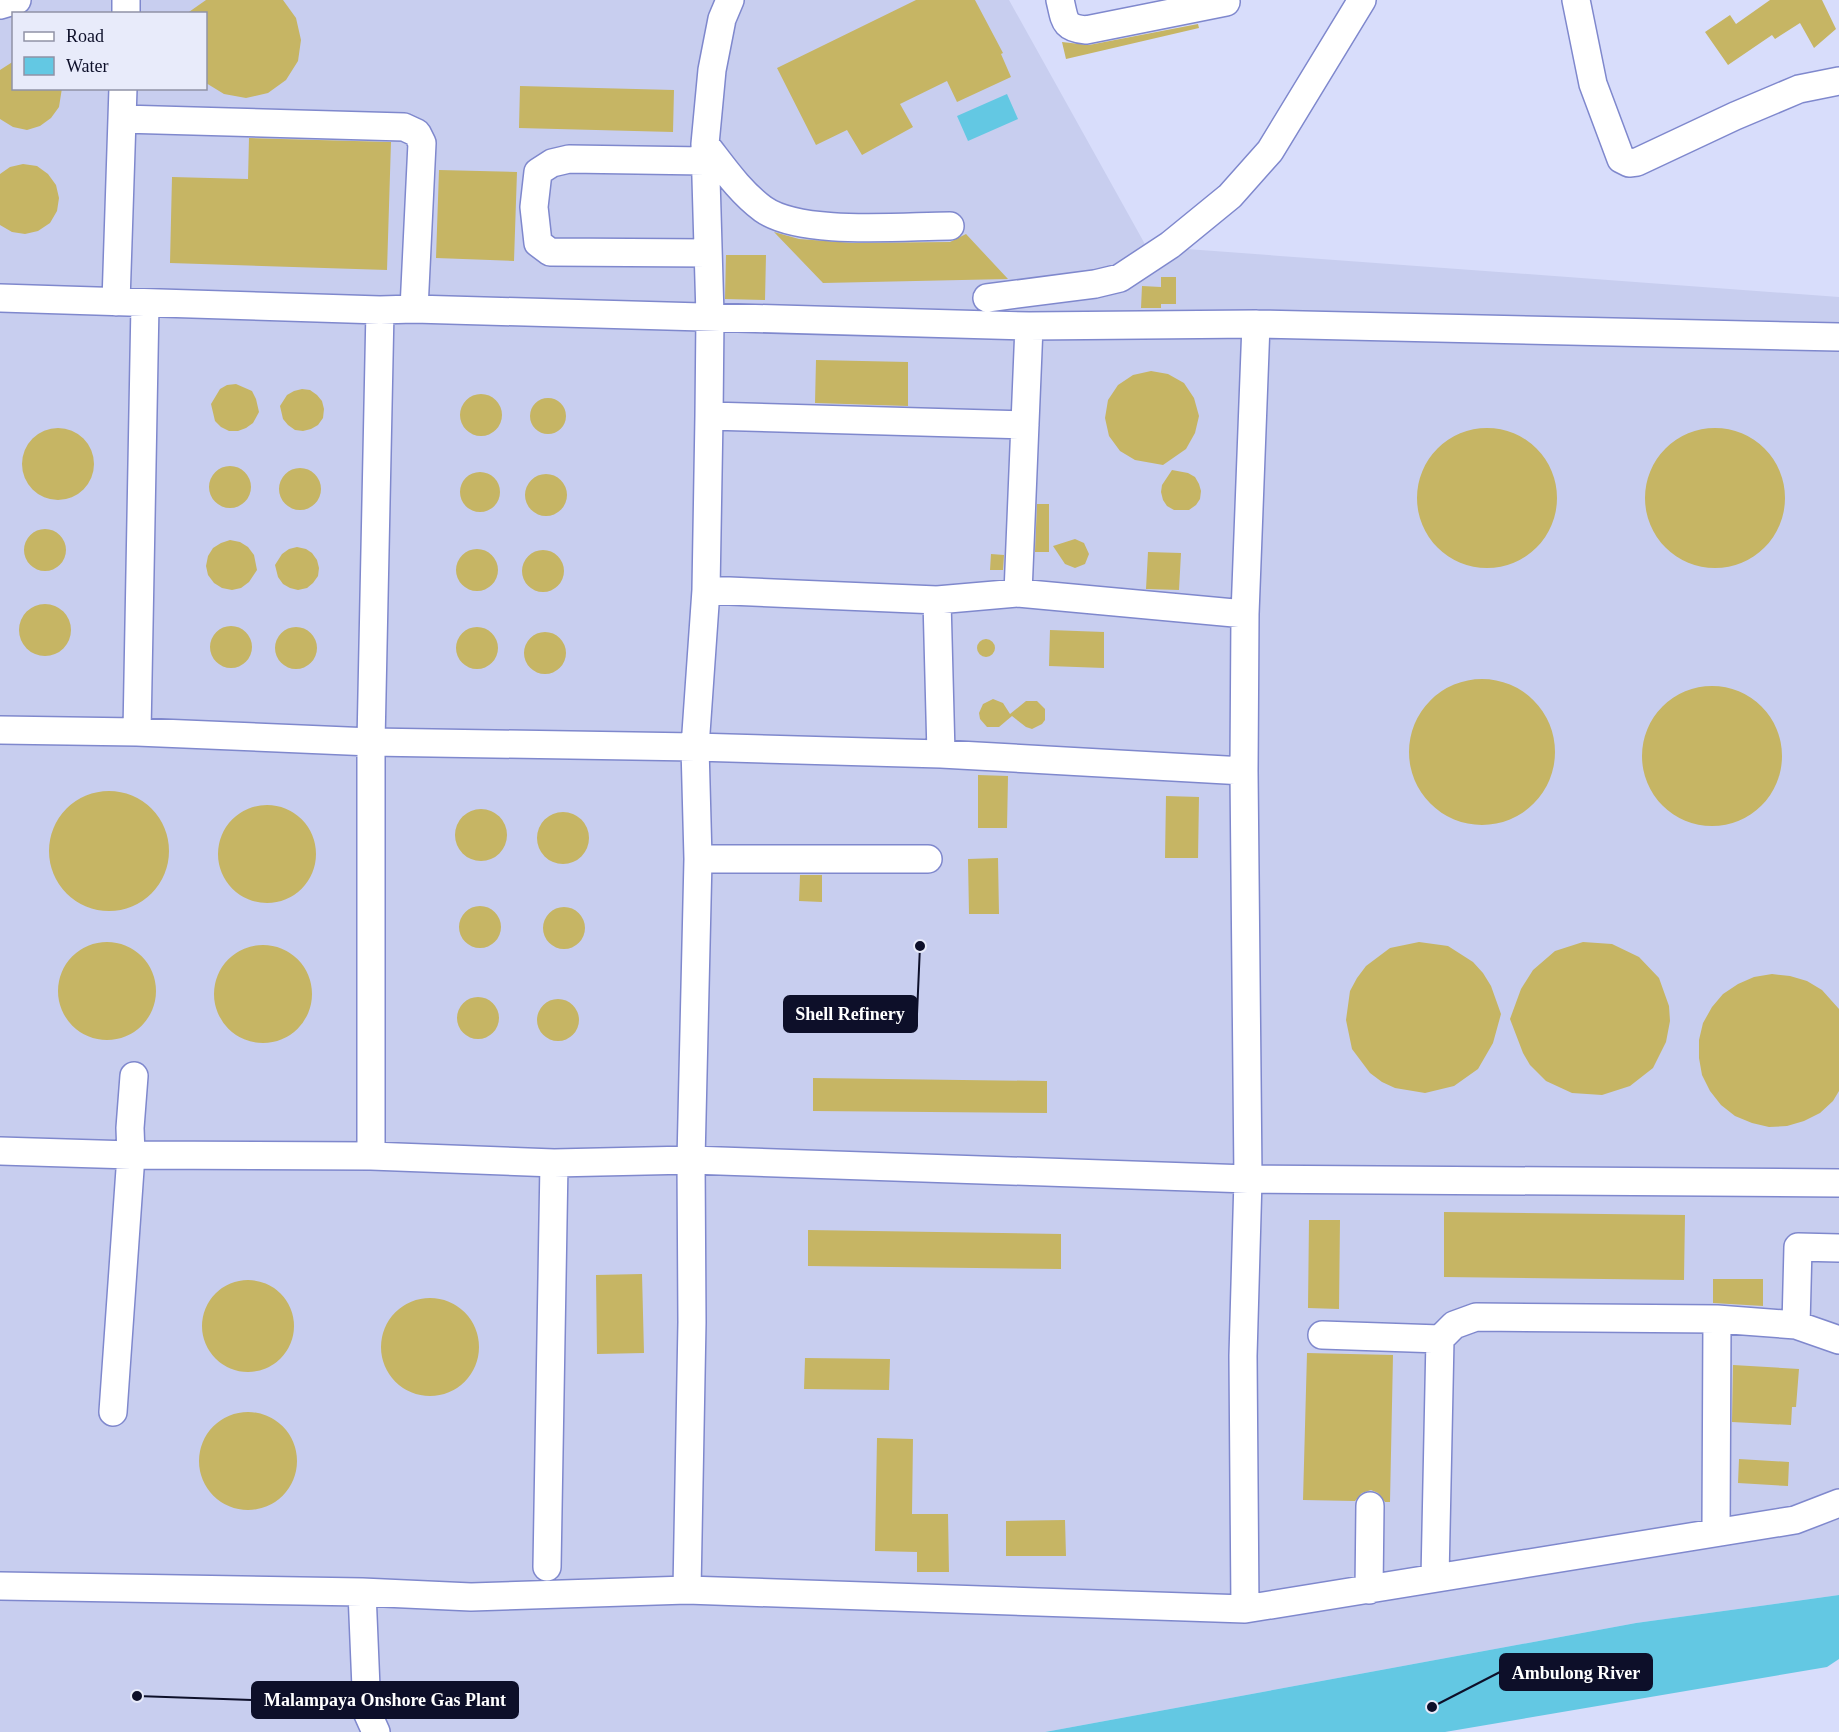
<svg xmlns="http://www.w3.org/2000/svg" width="1839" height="1732" font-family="Georgia,serif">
<rect width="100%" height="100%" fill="#d8ddfb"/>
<path fill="#c8ceef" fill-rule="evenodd" d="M0,0H1009L1146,246L1839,297V1595L1636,1623L1045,1732H0ZM14,14H206V88H14Z"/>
<path fill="#63c8e3" d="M1007,94L1018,119L968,141L957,116Z
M1839,1595V1659L1827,1667L1445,1732H1045L1636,1623Z"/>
<path fill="#c6b564" d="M206,0H283L296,18L301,40L298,61L286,80L268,93L246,98L224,94L206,83V14H186Z
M916,0H975L1003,53L1001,54L1011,77L957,102L947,81L900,104L913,127L862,155L847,130L816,145L777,68Z
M1770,0H1822L1836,29L1814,48L1800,23L1775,39L1772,35L1728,65L1705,32L1730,15L1736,24Z
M1198,24L1199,28L1066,59L1062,42L1089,45Z
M14,61V88H62L59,107L51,118L40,126L27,130L13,127L0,119V70Z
M520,86L674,90L673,132L519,128Z
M249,138L391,142L387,270L170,263L172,177L248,179Z
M23,164L37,166L48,174L56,185L59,198L57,211L50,223L38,231L25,234L12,232L0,225V174L10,167Z
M439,170L517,172L514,261L436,258Z
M774,232L799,239L853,243L950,242L966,234L1008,279L823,283Z
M726,255H766L765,300L725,299Z
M1161,277H1176V304H1161V308H1141L1142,286L1161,287Z
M816,360L908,362V406L815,403Z
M1151,371L1168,374L1184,383L1194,398L1199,416L1195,433L1186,449L1163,465L1135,460L1120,451L1109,436L1105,418L1108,400L1118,385L1133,375Z
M236,384L252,391L256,399L259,412L253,423L246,428L238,431H229L221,427L215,421L211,404L220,389L227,385Z
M302,389L310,390L317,395L322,401L324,409L323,418L318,425L311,429L303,431L295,430L288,425L283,419L280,406L287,395L294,391Z
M460 415a21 21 0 1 1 42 0a21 21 0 1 1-42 0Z
M530 416a18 18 0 1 1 36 0a18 18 0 1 1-36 0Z
M22 464a36 36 0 1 1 72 0a36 36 0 1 1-72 0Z
M1417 498a70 70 0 1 1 140 0a70 70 0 1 1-140 0Z
M1645 498a70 70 0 1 1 140 0a70 70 0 1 1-140 0Z
M209 487a21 21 0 1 1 42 0a21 21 0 1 1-42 0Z
M279 489a21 21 0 1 1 42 0a21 21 0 1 1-42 0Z
M1172,470L1188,473L1195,477L1199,484L1201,491L1200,499L1196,505L1189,510H1174L1167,506L1163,500L1161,492L1162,485Z
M460 492a20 20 0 1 1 40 0a20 20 0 1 1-40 0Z
M525 495a21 21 0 1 1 42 0a21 21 0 1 1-42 0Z
M1037,504H1049V552H1035Z
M24 550a21 21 0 1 1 42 0a21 21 0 1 1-42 0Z
M1075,539L1084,543L1089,554L1085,564L1075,568L1065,564L1053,546Z
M230,540L240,542L248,547L254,555L257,570L249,582L241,588L232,590L222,588L214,583L208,575L206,566L208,556L213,548L221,543Z
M297,547L306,549L312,553L317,560L319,568L318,576L313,583L307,588L298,590L290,588L283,584L278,577L275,565L282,554L289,549Z
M456 570a21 21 0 1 1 42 0a21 21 0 1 1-42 0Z
M522 571a21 21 0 1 1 42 0a21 21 0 1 1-42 0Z
M1148,552L1181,553L1179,590L1146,589Z
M991,554L1004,555L1003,570H990Z
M19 630a26 26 0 1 1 52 0a26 26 0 1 1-52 0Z
M210 647a21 21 0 1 1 42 0a21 21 0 1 1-42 0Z
M275 648a21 21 0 1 1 42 0a21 21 0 1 1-42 0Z
M456 648a21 21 0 1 1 42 0a21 21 0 1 1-42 0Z
M1050,630L1104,632V668L1049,666Z
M524 653a21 21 0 1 1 42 0a21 21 0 1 1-42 0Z
M977 648a9 9 0 1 1 18 0a9 9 0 1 1-18 0Z
M1409 752a73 73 0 1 1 146 0a73 73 0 1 1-146 0Z
M1642 756a70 70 0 1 1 140 0a70 70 0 1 1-140 0Z
M993,699L1003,703L1010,714L1026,701H1037L1045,709V720L1042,724L1032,729L1026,727L1012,716L999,727H987L980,719L979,713L983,704Z
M978,775L1008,776L1007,828H978Z
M49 851a60 60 0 1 1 120 0a60 60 0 1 1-120 0Z
M1166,796L1199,797L1198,858H1165Z
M218 854a49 49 0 1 1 98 0a49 49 0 1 1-98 0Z
M455 835a26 26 0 1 1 52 0a26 26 0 1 1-52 0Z
M537 838a26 26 0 1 1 52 0a26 26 0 1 1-52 0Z
M998,858L999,914H969L968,859Z
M800,875H822V902L799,901Z
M459 927a21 21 0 1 1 42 0a21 21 0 1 1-42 0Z
M543 928a21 21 0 1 1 42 0a21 21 0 1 1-42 0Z
M1419,942L1448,946L1473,962L1483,973L1491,986L1501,1014L1493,1043L1478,1069L1454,1086L1425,1093L1395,1088L1382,1082L1370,1073L1352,1049L1346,1020L1350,991L1357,978L1366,966L1390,948Z
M1583,942L1612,944L1639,957L1659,978L1669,1006L1670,1021L1666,1042L1653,1068L1630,1086L1602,1095L1572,1093L1546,1081L1530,1065L1523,1053L1510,1019L1521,989L1533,970L1555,951Z
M58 991a49 49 0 1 1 98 0a49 49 0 1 1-98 0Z
M214 994a49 49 0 1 1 98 0a49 49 0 1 1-98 0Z
M1772,974L1790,976L1807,981L1822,990L1839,1009V1091L1833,1101L1820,1113L1804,1121L1787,1126L1769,1127L1752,1123L1735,1116L1721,1105L1710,1091L1702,1075L1699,1058V1040L1703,1023L1712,1007L1723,994L1738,984L1754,977Z
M457 1018a21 21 0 1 1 42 0a21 21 0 1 1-42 0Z
M537 1020a21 21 0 1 1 42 0a21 21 0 1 1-42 0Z
M813,1078L1047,1081V1113L813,1111Z
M1444,1212L1685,1215L1684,1280L1444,1277Z
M1309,1220H1340L1339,1309L1308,1308Z
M808,1230L1061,1234V1269L808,1266Z
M642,1274L644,1353L597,1354L596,1275Z
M1713,1279H1763V1306L1713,1303Z
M202 1326a46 46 0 1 1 92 0a46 46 0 1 1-92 0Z
M381 1347a49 49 0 1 1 98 0a49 49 0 1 1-98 0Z
M1307,1353L1393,1355L1390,1502H1385L1378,1493L1371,1490L1362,1493L1355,1501L1303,1500Z
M805,1358L890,1359L889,1390L804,1389Z
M1733,1365L1799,1369L1796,1407H1792L1791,1425L1732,1422Z
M199 1461a49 49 0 1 1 98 0a49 49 0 1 1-98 0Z
M877,1438L913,1439L912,1514H948L949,1572H917V1552L875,1551Z
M1739,1459L1789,1462L1788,1486L1738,1483Z
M1065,1520L1066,1556H1006V1521Z"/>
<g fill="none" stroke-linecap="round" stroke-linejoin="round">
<defs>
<path id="minor" d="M1060,0C1065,20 1063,28 1086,30L1226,2
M1576,0L1593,84L1621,159L1629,163L1637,162L1735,116L1799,89L1839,81
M0,5L17,0
M126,14V0
M122,119L404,127L417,133L422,143L414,309
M705,144C723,167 739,191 763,209C801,236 902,226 950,226
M705,161L569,159L552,163L538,172L534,207L538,243L550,252L708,253
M0,298L380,310L414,309L1029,326L1256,324L1839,337
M987,298L1095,284L1120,278L1170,245L1230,196L1270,151L1362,0
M116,302L123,88
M709,416L1025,425
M706,590L937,600L1018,593L1245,614
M1018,593L1029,326
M937,600L941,754
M0,730L137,732L371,742L695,747L941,754L1244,771
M137,732L145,304
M698,859H928
M0,1151L131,1155L371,1156L554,1163L691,1160L1248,1179L1839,1183
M371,1156V742L380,310
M1796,1325L1798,1247L1839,1248
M1322,1335L1440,1339
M113,1412L131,1155L130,1128L134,1076
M1716,1532L1717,1319
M547,1567L554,1163
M1435,1578L1440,1339L1454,1325L1476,1317L1717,1319L1796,1325L1839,1340
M0,1586L362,1592L471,1597L687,1590L1245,1609L1243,1356L1248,1179L1244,771L1245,614L1256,324
M687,1590L692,1322L691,1160L698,859L695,747L706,590L709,416L710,316L705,144L712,70L722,19L730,0
M1369,1590L1370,1506
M362,1592L367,1712L376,1732
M1245,1609L1795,1520L1839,1503"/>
</defs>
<use href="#minor" stroke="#7f88cd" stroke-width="30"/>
<use href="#minor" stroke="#fff" stroke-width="27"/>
</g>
<path fill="none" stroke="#0d0f29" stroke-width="2" d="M920 946L917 1014M1432 1707L1500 1672M137 1696L252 1700"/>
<g fill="#0d0f29" stroke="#e8ebfa" stroke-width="2">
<circle cx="920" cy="946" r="6"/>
<circle cx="1432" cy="1707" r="6"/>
<circle cx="137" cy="1696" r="6"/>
</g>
<g fill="#0d0f29" stroke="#0d0f29" stroke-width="2">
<rect x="784" y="996" width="133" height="36" rx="6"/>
<rect x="1500" y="1654" width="152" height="36" rx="6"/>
<rect x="252" y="1682" width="266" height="36" rx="6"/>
</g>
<g font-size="18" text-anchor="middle" font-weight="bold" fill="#fff">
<text x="850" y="1020">Shell Refinery</text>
<text x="1576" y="1679">Ambulong River</text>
<text x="385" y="1706">Malampaya Onshore Gas Plant</text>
</g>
<rect x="12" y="12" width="195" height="78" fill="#e8ebfa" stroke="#9093a6" stroke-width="1.5"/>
<rect x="24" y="32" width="30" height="9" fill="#ffffff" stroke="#9093a6" stroke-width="1.5"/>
<text x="66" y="42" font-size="18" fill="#0d0f29">Road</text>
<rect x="24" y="57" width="30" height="18" fill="#63c8e3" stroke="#9093a6" stroke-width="1.5"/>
<text x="66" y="72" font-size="18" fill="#0d0f29">Water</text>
</svg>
